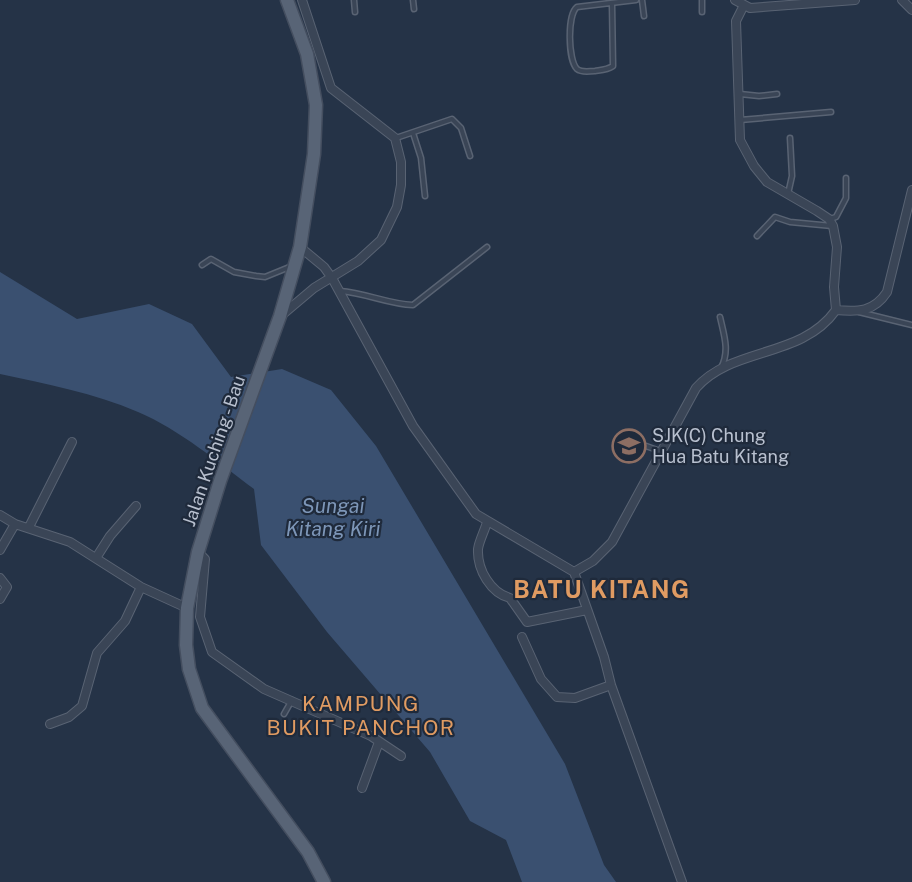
<svg xmlns="http://www.w3.org/2000/svg" width="912" height="882" font-family="'Public Sans',sans-serif">
<rect width="100%" height="100%" fill="#253347"/>
<path fill="#3a5070" d="M0,272L77,319L149,304L192,324L231,377L282,369L331,390L376,446L565,764L604,865L616,882H522L506,840L470,821L430,752L327,632L261,545L254,489C218,462 180,430 138,412C94,393 47,384 0,374Z"/>
<g fill="none" stroke-linecap="round" stroke-linejoin="round">
<defs>
<path id="service" d="M354,0L355,12
M413,0L414,9
M642,0L644,16
M702,0V12
M612,4L613,66C607,70 602,70 595,71C589,71 582,73 577,69C568,60 567,15 577,7L636,0
M740,94L759,96L777,94
M740,120L831,112
M413,133L421,158L425,196
M396,138L452,119L461,128L470,156
M788,194L792,176L790,138
M830,219L836,217L846,198V178
M757,236L775,217L790,222L832,226
M202,265L211,259L234,272L256,276L265,277L292,266
M340,291C366,293 388,304 413,305L487,247
M859,312L912,325
M720,317C724,335 730,351 721,368
M646,446L660,451
M284,714L292,700"/>
<path id="minor" d="M735,0L750,8L855,0
M902,0L912,10
M300,247L324,267L332,278L413,426L476,514L574,572L604,657L611,685L682,882
M836,310C858,312 874,312 887,292L912,190
M282,315L314,288L358,261L381,240L397,207L401,185V162L395,138L331,88L302,0
M0,515L15,524L70,542L141,587L187,608
M487,522C485,530 479,541 478,549C477,570 491,593 510,598L527,622L587,610
M29,527L72,442
M0,550L15,524
M198,552L205,559L200,617L212,652L264,689L371,736L401,756
M96,558L110,536L136,506
M574,572L593,561L612,542L696,388C733,346 801,359 836,310L834,287L837,247L833,226L829,219L817,211L767,182L754,166L740,140L736,21L743,7
M0,578L7,587L0,599
M522,637L541,679L557,697L575,698L611,685
M50,724L69,717L82,706L97,653L125,621L141,587
M362,788L379,742"/>
<path id="primary" d="M287,0L307,54L316,105L314,154L300,247L280,316L220,481L198,552L187,608L186,645L189,669L202,708L308,852L324,882"/>
</defs>
<use href="#service" stroke="#596373" stroke-width="7"/>
<use href="#minor" stroke="#596373" stroke-width="10"/>
<use href="#primary" stroke="#444e5f" stroke-width="15"/>
<use href="#service" stroke="#3a4556" stroke-width="4"/>
<use href="#minor" stroke="#3a4556" stroke-width="8"/>
<use href="#primary" stroke="#586476" stroke-width="12"/>
</g>
<defs>
<symbol id="school-ring" viewBox="-11 -11 22 22"><circle r="9.5" fill="#1f2a3b" stroke="#8d6e63" stroke-width="1.5"/><path d="M0-5L7-2L0 1L-7-2ZM-4 1L0 2.5L4 1V4Q0 6-4 4Z" fill="#8d6e63"/></symbol>
</defs>
<g fill-rule="evenodd">
<use href="#school-ring" x="610" y="427" width="38" height="38"/>
</g>
<g text-anchor="middle" stroke-width="4.5" stroke-linejoin="round" paint-order="stroke">
<g font-size="18" fill="#b8c0cf" stroke="#1f2a3b" text-anchor="start">
<text x="652" y="442">SJK(C) Chung<tspan x="652" dy="21">Hua Batu Kitang</tspan></text>
</g>
<g font-size="18" fill="#b8c0cf" stroke="#1f2a3b">
<text transform="translate(214 451) rotate(-71)" y="6">Jalan Kuching - Bau</text>
</g>
<g font-size="20" font-style="italic" fill="#7d96b8" stroke="#1f2a3b">
<text x="333" y="513">Sungai<tspan x="333" dy="23">Kitang Kiri</tspan></text>
</g>
<g font-size="21" letter-spacing="1.5" fill="#e09b62" stroke="#1f2a3b">
<text x="361" y="711">KAMPUNG<tspan x="361" dy="24">BUKIT PANCHOR</tspan></text>
</g>
<g font-size="24" font-weight="bold" letter-spacing="1.5" fill="#e09b62" stroke="#1f2a3b">
<text x="602" y="598">BATU KITANG</text>
</g>
</g>
</svg>
